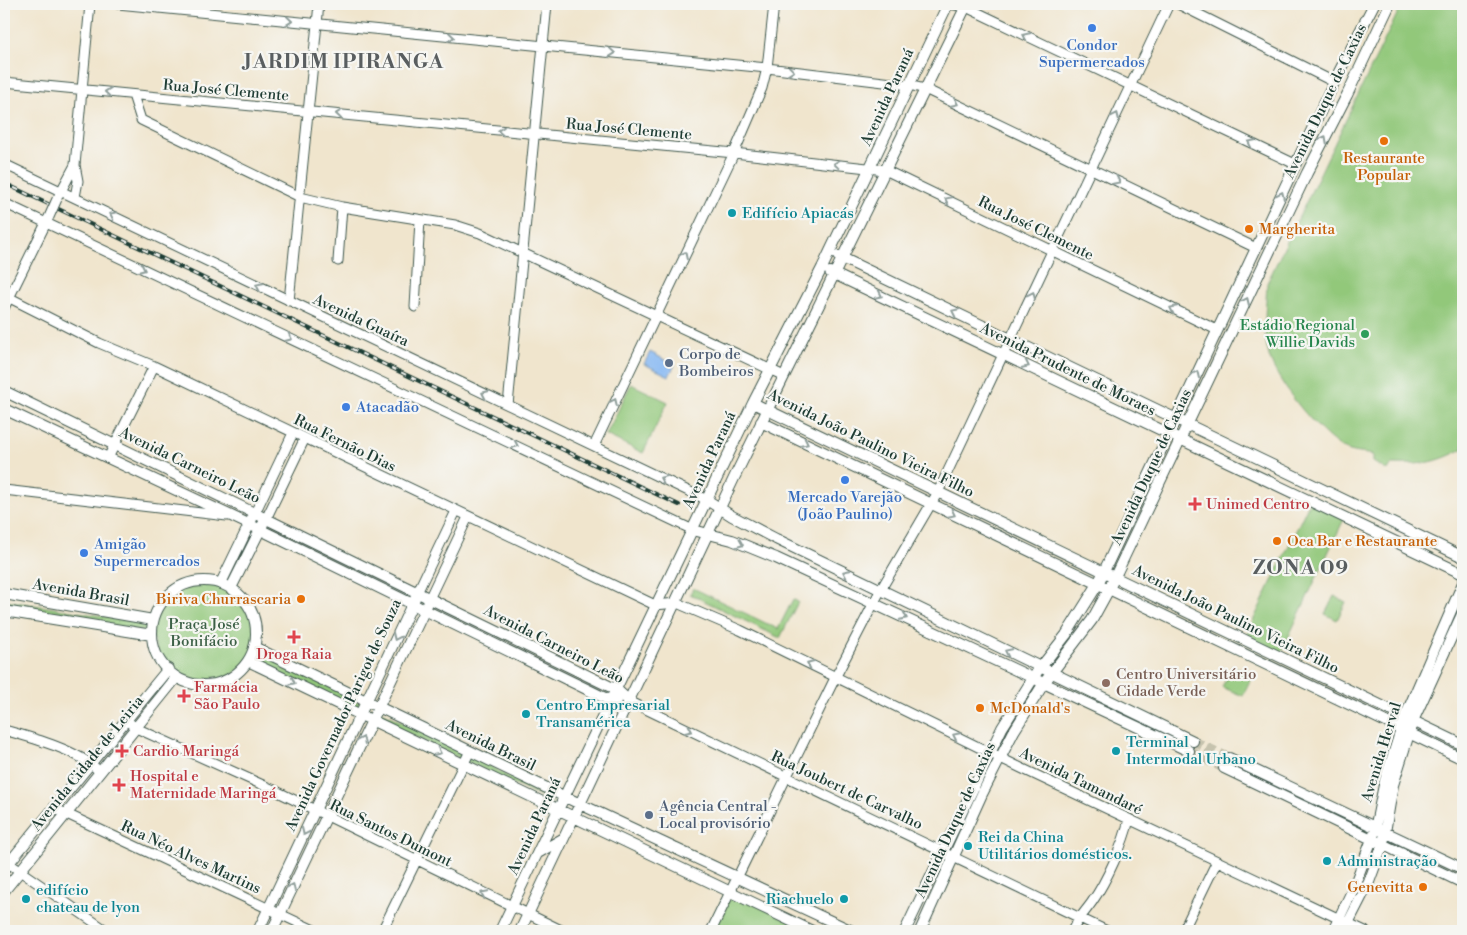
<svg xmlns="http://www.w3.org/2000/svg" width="1467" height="935" font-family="'Libre Bodoni',serif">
<rect width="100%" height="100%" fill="#f6f6f2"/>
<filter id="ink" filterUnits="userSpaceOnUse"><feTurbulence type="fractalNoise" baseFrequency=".02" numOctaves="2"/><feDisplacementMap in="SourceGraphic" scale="10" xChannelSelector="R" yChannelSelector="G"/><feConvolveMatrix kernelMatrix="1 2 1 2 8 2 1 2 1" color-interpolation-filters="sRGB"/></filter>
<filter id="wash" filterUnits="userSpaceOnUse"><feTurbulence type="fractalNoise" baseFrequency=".0096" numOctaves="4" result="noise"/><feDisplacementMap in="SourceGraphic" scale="20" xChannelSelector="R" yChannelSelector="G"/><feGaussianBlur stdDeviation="1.12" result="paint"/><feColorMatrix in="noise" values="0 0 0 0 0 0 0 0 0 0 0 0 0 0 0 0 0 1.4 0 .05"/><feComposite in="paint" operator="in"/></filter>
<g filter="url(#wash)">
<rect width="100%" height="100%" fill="#f0e5cd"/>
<path fill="#92c87a" stroke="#588257" d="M1402,4H1463V449C1436,463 1423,465 1392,464L1388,471L1373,462V455C1364,453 1351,453 1343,448C1319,434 1277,383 1269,356C1262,332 1266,308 1267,283Z
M631,384L668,402L643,453L606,435Z
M1310,501L1345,517L1279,657L1244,640Z
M204,581C241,587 261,608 254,647L364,705L361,712L249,659C213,703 162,689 152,633L4,608V600L152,624C160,597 178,585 204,581Z
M693,588L778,629L793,599L798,602L780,638L690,594Z
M1334,596L1346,602L1337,620L1325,614Z
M1232,666L1252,676L1243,696L1222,687Z
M377,710L469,754L560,806L373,717Z
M730,892L812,931H711Z"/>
<path fill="#86b8f3" stroke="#527a94" d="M650,352L675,365L669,376L644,364Z"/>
</g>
<g filter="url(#ink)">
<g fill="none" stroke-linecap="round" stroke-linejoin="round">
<path stroke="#c6c3ae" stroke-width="10" stroke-dasharray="10 5" stroke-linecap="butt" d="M1193,741L1229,758
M1189,751L1224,768"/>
<defs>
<path id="minor" d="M118,4L767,68L909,85L925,89L1256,248
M949,4L966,7L1295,164
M1178,4L1334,82
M4,82L734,153L885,170L1217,330
M133,95L141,120L300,197L342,207L455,225L480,233L784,376
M4,164L707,500
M59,195L75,165
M75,197L78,181L75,165L90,4
M4,203L693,530
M338,261L342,207
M4,295L99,343L154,366L655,605L677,603L740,630L1021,768L1365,931
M289,301L319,4
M415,307L420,220
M4,308L48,219
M508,405L547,4
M594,446L734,153L762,88L767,68L774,4
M108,458L154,366
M4,490L227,516
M255,513L293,433
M266,519L305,438
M417,593L456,511
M429,599L468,517
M629,701L1107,931
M126,720L136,728L274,790L563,931
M4,730C33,738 78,750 99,771
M54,808L316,931
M4,860L107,931
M382,931L470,751
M711,931L836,676L880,591L938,492L1169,4
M1072,931C1077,920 1085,912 1092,902C1106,882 1124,843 1129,819
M1183,931L1217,861"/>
<path id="major" d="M838,256L1463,557
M830,272L1463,574
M4,391L617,690L629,701
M753,403L1463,745
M4,409L261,530L611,701H616
M761,422L1463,759
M707,500L732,516L776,539L1193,741
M693,530L732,540L776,558L1189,751
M152 633a52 52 0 1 1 104 0a52 52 0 1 1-104 0Z
M221,583L252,519
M231,588L263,524
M4,594L153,620
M4,611L152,635
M254,647L580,804L852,931
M248,661L812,931
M1229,758L1463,869
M1224,768L1463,883
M538,853L564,838
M4,869L168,669
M4,891L176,678
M258,931L415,598
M272,931L427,605
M500,931L753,403L822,268L948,4
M520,931L735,476L967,4
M905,931L1002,728L1037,672L1066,635L1098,584L1339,72L1374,4
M920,931L982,794L1014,731L1044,683L1092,620L1109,589L1307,173L1347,95L1390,4
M1333,931L1353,889L1374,834L1385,780L1405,717L1463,583
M1344,931L1369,882L1383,844L1393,785L1413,721L1463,612"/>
</defs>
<use href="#minor" stroke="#3e564b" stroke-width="11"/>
<use href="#major" stroke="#3e564b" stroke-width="12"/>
<use href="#minor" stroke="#fff" stroke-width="9"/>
<use href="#major" stroke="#fff" stroke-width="10"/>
<defs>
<path id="rail" d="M4,183L679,505"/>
</defs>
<use href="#rail" stroke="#1f3d34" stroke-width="4"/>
<use href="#rail" stroke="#f6f6f2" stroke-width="2" stroke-dasharray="5.5" stroke-linecap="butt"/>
<defs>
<path id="minor-bridge" d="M49,217L57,199"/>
</defs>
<use href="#minor-bridge" stroke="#3e564b" stroke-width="11" stroke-linecap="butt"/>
<use href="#minor-bridge" stroke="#fff" stroke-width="9"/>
</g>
<defs><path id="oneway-chevron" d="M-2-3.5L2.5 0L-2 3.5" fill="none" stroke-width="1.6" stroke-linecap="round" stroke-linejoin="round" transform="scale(1.25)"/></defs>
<g stroke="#8f9e9a">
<use href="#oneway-chevron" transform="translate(289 21) rotate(6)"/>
<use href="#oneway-chevron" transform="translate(1026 36) rotate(-154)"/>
<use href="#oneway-chevron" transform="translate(451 37) rotate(6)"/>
<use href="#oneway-chevron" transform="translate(612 53) rotate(6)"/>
<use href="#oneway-chevron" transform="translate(791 71) rotate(7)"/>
<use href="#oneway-chevron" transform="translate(108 92) rotate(-174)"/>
<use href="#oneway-chevron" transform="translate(955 103) rotate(26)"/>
<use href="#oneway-chevron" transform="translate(339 114) rotate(-174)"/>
<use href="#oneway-chevron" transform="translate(1116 116) rotate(-65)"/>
<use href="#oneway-chevron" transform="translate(501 131) rotate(-175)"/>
<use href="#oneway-chevron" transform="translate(1324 139) rotate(-62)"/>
<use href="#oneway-chevron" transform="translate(1251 143) rotate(-154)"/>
<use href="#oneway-chevron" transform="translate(837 164) rotate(-174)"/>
<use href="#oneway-chevron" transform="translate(1117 181) rotate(26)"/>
<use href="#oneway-chevron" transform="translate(1281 195) rotate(-65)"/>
<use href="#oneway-chevron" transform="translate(948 200) rotate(-154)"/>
<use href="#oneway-chevron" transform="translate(113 215) rotate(-154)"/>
<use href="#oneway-chevron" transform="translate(684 255) rotate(-64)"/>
<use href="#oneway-chevron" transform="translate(142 269) rotate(25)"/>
<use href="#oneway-chevron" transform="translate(259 286) rotate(-154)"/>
<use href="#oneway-chevron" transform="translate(879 295) rotate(26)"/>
<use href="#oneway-chevron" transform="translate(1032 295) rotate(-65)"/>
<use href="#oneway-chevron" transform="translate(1246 301) rotate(-65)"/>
<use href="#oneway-chevron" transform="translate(1173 309) rotate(-154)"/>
<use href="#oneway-chevron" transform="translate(955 312) rotate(-154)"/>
<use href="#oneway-chevron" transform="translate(289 338) rotate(25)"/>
<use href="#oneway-chevron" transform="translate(1026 365) rotate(26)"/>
<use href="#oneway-chevron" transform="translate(1196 374) rotate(-65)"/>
<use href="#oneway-chevron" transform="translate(485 394) rotate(-155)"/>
<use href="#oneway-chevron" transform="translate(614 402) rotate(-65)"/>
<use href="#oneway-chevron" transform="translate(805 443) rotate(26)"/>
<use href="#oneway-chevron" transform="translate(515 445) rotate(25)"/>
<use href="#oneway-chevron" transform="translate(663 479) rotate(-155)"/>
<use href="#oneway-chevron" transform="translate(952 514) rotate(26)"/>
<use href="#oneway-chevron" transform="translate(740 544) rotate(22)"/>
<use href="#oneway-chevron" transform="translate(846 573) rotate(-154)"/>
<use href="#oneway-chevron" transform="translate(904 617) rotate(26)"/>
<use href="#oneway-chevron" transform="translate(396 637) rotate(115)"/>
<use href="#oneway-chevron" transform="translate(1008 652) rotate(-154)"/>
<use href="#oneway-chevron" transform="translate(810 664) rotate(-155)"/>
<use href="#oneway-chevron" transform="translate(292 682) rotate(26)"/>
<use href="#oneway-chevron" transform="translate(689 730) rotate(25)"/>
<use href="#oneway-chevron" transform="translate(956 736) rotate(-154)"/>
<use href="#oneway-chevron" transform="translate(362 740) rotate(-65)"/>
<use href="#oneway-chevron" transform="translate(438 752) rotate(26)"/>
<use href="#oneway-chevron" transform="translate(305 832) rotate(115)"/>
<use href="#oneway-chevron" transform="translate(292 887) rotate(-65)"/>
<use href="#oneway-chevron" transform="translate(484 894) rotate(-154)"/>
</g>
</g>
<g fill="#3f7fe0" stroke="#f6f6f2" stroke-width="2">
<circle cx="1092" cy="28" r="5"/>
<circle cx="346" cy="407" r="5"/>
<circle cx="845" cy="480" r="5"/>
<circle cx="84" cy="553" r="5"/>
</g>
<g fill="#e8710a" stroke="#f6f6f2" stroke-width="2">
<circle cx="1384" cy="141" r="5"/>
<circle cx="1249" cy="229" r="5"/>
<circle cx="1277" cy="541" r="5"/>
<circle cx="301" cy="599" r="5"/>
<circle cx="980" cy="708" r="5"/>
<circle cx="1423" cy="887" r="5"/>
</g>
<g fill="#0f9aa8" stroke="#f6f6f2" stroke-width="2">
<circle cx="732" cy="213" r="5"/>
<circle cx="526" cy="714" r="5"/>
<circle cx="1116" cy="751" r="5"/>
<circle cx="968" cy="846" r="5"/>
<circle cx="1327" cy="861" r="5"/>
<circle cx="26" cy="899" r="5"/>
<circle cx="844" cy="899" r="5"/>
</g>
<circle fill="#2e9e5b" stroke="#f6f6f2" stroke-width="2" cx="1365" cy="334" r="5"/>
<g fill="#5c6f8a" stroke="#f6f6f2" stroke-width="2">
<circle cx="669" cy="363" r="5"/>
<circle cx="649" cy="815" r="5"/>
</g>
<g fill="#e0444e" stroke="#f6f6f2" stroke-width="2">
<path d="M1192.5 496.5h5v5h5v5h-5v5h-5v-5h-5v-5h5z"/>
<path d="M291.5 629.5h5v5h5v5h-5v5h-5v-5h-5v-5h5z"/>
<path d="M181.5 688.5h5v5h5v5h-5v5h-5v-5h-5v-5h5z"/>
<path d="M119.5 743.5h5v5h5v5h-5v5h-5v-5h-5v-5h5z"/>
<path d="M116.5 777.5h5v5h5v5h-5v5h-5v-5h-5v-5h5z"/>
</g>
<circle fill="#8d6e63" stroke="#f6f6f2" stroke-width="2" cx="1106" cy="683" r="5"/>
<g text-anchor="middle" stroke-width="4.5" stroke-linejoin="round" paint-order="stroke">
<g font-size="15" fill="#366cbe" stroke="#f6f6f2">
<text x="1092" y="50">Condor<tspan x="1092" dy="17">Supermercados</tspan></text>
<text x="356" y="412" text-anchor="start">Atacadão</text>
<text x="845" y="502">Mercado Varejão<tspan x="845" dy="17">(João Paulino)</tspan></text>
<text x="94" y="549" text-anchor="start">Amigão<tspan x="94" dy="17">Supermercados</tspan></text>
</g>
<g font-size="15" fill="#1f3d34" stroke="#f6f6f2">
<text transform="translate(226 90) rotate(5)" y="5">Rua José Clemente</text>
<text transform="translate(887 97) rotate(-65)" y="5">Avenida Paraná</text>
<text transform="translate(1325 101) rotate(-64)" y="5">Avenida Duque de Caxias</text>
<text transform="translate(629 129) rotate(5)" y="5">Rua José Clemente</text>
<text transform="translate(1036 228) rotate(26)" y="5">Rua José Clemente</text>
<text transform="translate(361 320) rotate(25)" y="5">Avenida Guaíra</text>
<text transform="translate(1068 369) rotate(26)" y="5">Avenida Prudente de Moraes</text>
<text transform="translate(345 443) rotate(26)" y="5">Rua Fernão Dias</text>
<text transform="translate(871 443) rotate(26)" y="5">Avenida João Paulino Vieira Filho</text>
<text transform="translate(709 460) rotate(-65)" y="5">Avenida Paraná</text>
<text transform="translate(190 465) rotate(26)" y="5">Avenida Carneiro Leão</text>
<text transform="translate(1151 467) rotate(-65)" y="5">Avenida Duque de Caxias</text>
<text transform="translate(81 592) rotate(10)" y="5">Avenida Brasil</text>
<text transform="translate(1236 619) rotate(26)" y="5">Avenida João Paulino Vieira Filho</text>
<text transform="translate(554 644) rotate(27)" y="5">Avenida Carneiro Leão</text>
<text transform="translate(343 715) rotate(-65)" y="5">Avenida Governador Parigot de Souza</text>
<text transform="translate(491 745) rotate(26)" y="5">Avenida Brasil</text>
<text transform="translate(1381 752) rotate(-73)" y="5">Avenida Herval</text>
<text transform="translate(87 763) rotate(-51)" y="5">Avenida Cidade de Leiria</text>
<text transform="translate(1081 781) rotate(26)" y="5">Avenida Tamandaré</text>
<text transform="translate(847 790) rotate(25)" y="5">Rua Joubert de Carvalho</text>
<text transform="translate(955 820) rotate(-65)" y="5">Avenida Duque de Caxias</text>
<text transform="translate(534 826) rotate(-65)" y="5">Avenida Paraná</text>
<text transform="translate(391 833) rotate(26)" y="5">Rua Santos Dumont</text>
<text transform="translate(191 857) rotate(25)" y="5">Rua Néo Alves Martins</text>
</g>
<g font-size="15" fill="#c56008" stroke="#f6f6f2" text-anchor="start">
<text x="1384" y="163" text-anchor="middle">Restaurante<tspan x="1384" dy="17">Popular</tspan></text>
<text x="1259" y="234">Margherita</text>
<text x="1287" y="546">Oca Bar e Restaurante</text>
<text x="291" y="604" text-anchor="end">Biriva Churrascaria</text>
<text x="990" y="713">McDonald's</text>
<text x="1413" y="892" text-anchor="end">Genevitta</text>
</g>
<g font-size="15" fill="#0d838f" stroke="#f6f6f2" text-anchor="start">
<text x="742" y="218">Edifício Apiacás</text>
<text x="536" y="710">Centro Empresarial<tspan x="536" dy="17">Transamérica</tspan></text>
<text x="1126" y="747">Terminal<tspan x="1126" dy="17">Intermodal Urbano</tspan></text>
<text x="978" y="842">Rei da China<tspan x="978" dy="17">Utilitários domésticos.</tspan></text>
<text x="1337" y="866">Administração</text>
<text x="36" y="895">edifício<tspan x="36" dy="17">chateau de lyon</tspan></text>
<text x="834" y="904" text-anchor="end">Riachuelo</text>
</g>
<g font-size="15" fill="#27864d" stroke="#f6f6f2" text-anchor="end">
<text x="1355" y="330">Estádio Regional<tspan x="1355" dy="17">Willie Davids</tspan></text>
</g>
<g font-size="15" fill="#4e5e75" stroke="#f6f6f2" text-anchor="start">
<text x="679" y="359">Corpo de<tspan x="679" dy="17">Bombeiros</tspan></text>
<text x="659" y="811">Agência Central -<tspan x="659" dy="17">Local provisório</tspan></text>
</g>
<g font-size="15" fill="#be3a42" stroke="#f6f6f2" text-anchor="start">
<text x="1206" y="509">Unimed Centro</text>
<text x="294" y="659" text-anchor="middle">Droga Raia</text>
<text x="194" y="692">Farmácia<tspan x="194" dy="17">São Paulo</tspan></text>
<text x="133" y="756">Cardio Maringá</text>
<text x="130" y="781">Hospital e<tspan x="130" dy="17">Maternidade Maringá</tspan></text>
</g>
<g font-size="15" fill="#3c6046" stroke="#f6f6f2">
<text x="204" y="629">Praça José<tspan x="204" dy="17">Bonifácio</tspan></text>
</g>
<g font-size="15" fill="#785e54" stroke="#f6f6f2" text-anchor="start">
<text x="1116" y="679">Centro Universitário<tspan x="1116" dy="17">Cidade Verde</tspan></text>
</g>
<g font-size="20" font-weight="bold" letter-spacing="1" fill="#595e60" stroke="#f6f6f2">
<text x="344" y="68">JARDIM IPIRANGA</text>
<text x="1301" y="574">ZONA 09</text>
</g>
</g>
<rect width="1467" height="935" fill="none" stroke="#f6f6f2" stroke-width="20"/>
</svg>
